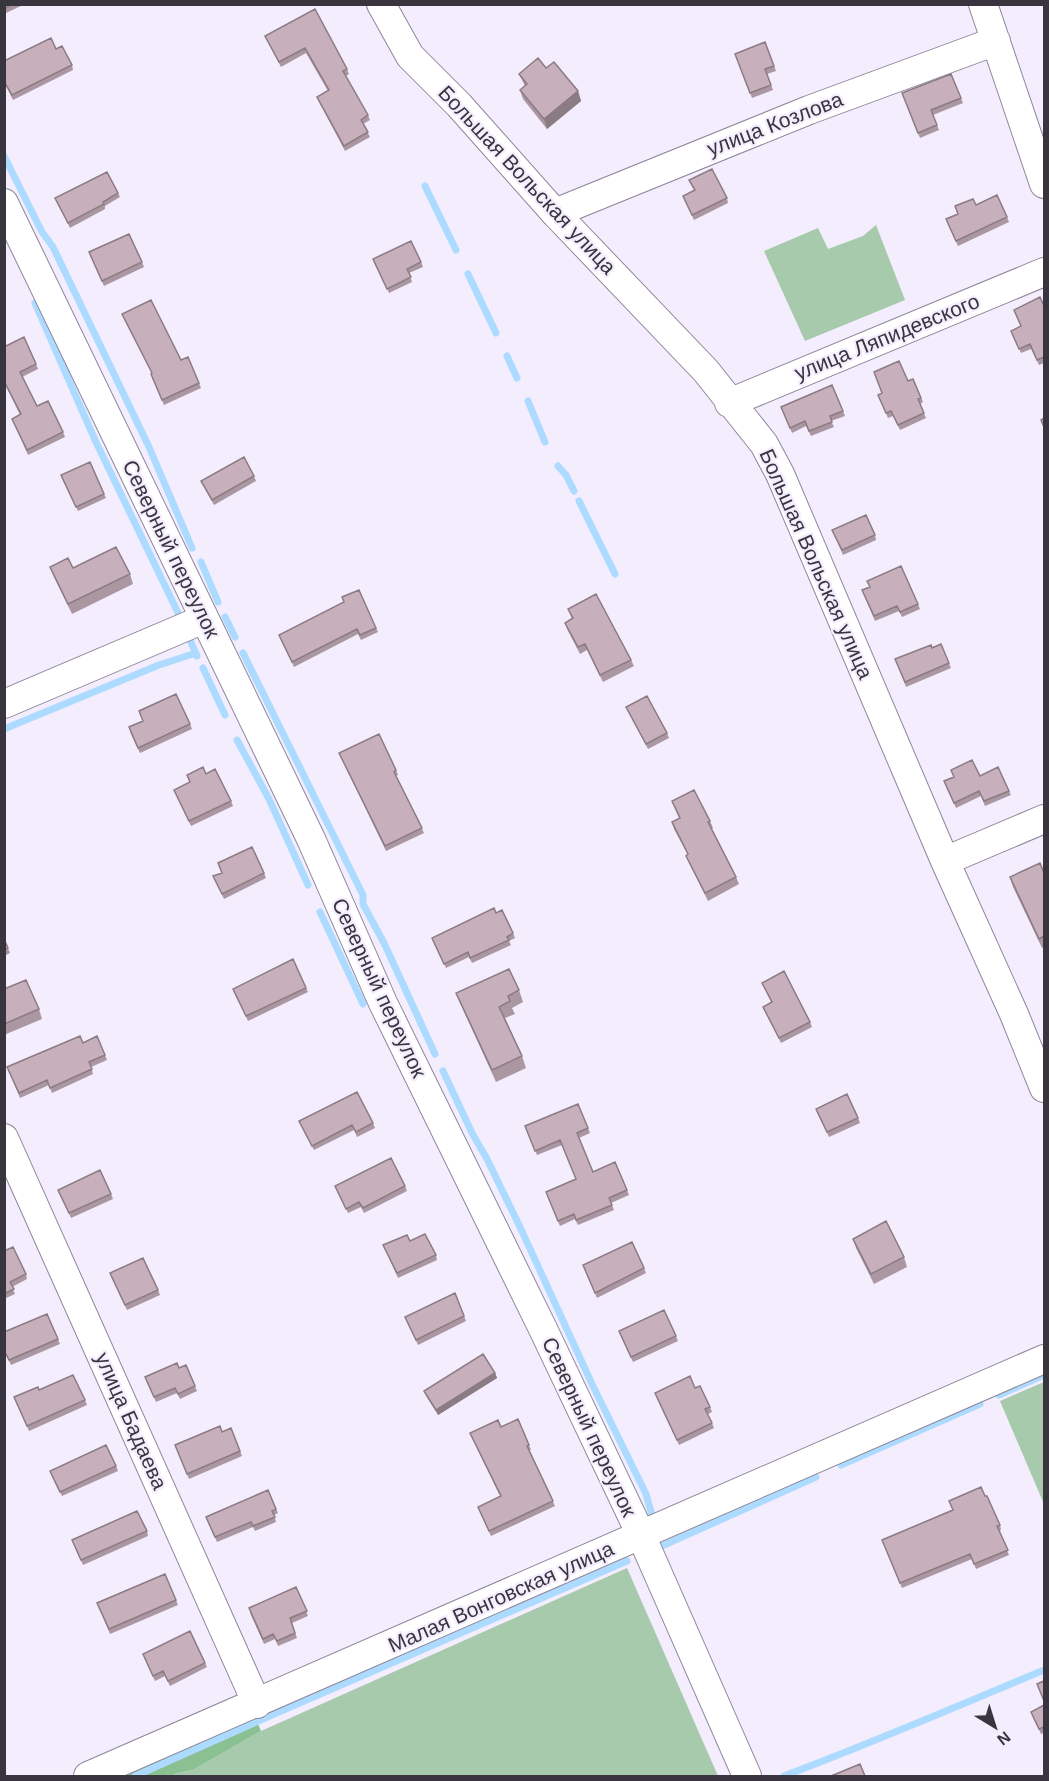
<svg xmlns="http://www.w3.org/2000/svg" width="1049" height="1781" font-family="Helvetica,sans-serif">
<rect width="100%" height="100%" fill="#f4edfe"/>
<path fill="#a6caab" d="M876,225L905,300L805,341L764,251L818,228L828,249L863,236Z
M1044,1382V1504L1000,1401Z
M627,1568L718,1776H171L177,1773L193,1770L261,1731Z"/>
<path fill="#8ac092" d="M255,1717L261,1731L193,1770L177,1773L171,1776H129V1764Z"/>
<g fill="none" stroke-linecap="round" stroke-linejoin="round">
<path stroke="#addbff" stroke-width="7" d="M4,156L42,232L53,247L149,447L192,548
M425,186L456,250
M468,274L496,333
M35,303L95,440L180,617
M507,356L517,378
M528,401L545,442
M558,466L566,475L574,491
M579,501L615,574
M201,562L218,602
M225,617L235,637
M189,638L197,656
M243,653L363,895V904L384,943L435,1054
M203,668L225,715
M4,729L159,665L196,653
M237,740L269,799L308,885
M320,912L363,1004
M443,1071L472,1133L487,1159L520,1227L592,1384L646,1494L653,1519
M999,1395L1044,1375
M841,1465L980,1404
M662,1546L816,1477
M135,1776L272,1715L627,1561
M784,1776C872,1743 958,1706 1044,1670"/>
<defs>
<path id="minor" d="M381,4L410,56L459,105L555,213L706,371L764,444L780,474L945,861L1014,1014L1044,1088
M983,4L1044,184
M4,203L311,839L383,1003L543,1329L641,1535L747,1776
M555,213L809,110L996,41
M729,403L1044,272
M4,704L204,619
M945,861L1044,819
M4,1138L257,1704
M88,1776L1044,1359"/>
</defs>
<use href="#minor" stroke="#8d8699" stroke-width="30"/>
<use href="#minor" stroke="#fff" stroke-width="28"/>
</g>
<path fill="#ab97a1" d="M4,4H23V5L4,14Z
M315,9L347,69L349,74L346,76L368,115L370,120L363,124L370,137L345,151L319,102L317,97L328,91L306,53L281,67L265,36Z
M765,42L776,71L767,74L773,90L752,98L735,54Z
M56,49L72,65L73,70L13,100L4,82V61Z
M546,68L578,91L581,101L547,129L523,99L520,90L525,86L519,74Z
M951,74L963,103L933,115L939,130L920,138L902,93Z
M689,180L727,198L728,203L694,220L683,196L694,190Z
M118,193L120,197L105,206V209L70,228L55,198Z
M976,205L1007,217L1009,222L958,246L948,224Z
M89,252L142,262L144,267L104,286Z
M373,259L421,262L423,267L409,273L412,282L389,293Z
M1044,306V363L1039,365L1031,349L1021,353L1013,335L1021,326L1014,310Z
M122,314L199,383L201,388L164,405L152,378V373Z
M4,343L6,346L36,364L38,369L22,377L37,406L63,432L65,437L28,455L12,419L20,415L4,382Z
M913,379L923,402L920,404L926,418L900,430L893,416L888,418L878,395Z
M832,385L845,416L831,421L834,427L811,436L806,426L792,433L781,407Z
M254,476L256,481L214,505L201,481Z
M63,480L104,494L106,498L78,511Z
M832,530L875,535L876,540L843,555Z
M50,567L73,568L130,574L133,584L72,614L54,577Z
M864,595L918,604L920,609L902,617L899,611L875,621Z
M568,609L631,660L634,666L603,682L587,650L580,654L567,629L565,623L572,619Z
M376,628L378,632L361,640L358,634L294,667L279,635Z
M941,644L951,668L906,687L895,659Z
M626,707L667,733L669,738L648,749Z
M143,721L190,724L192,729L140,753L130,732Z
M339,753L396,770L398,775L396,776L424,833L386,851Z
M980,776L1009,791L1011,795L985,806L981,796L956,808L944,781Z
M174,790L231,801L233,806L191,826Z
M672,801L710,821L713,828L712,829L736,877L739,884L708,901L689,863L686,856L688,855L674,829L672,822L679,818Z
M218,863L264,873L266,878L224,899L213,876L222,873Z
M1044,873V947L1042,948L1013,887L1010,877Z
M496,913L513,933L515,938L509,941L511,945L472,963L469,957L446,968L432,938Z
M4,939L10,953L4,956Z
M762,983L810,1022L812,1027L781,1043L763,1007L771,1002Z
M306,988L308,992L248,1021L233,989Z
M4,989L39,1009L42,1019L4,1035Z
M519,990L523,1002L512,1008L515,1014L505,1018L522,1056L526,1068L496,1082L461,1005L456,993Z
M97,1036L107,1060L91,1067L93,1074L52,1093L49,1085L20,1098L7,1067L83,1043Z
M578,1104L590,1133L579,1138L593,1172L615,1162L629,1195L611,1203L614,1210L578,1225L575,1219L560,1226L546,1192L576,1179L562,1145L537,1155L525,1126Z
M818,1114L858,1118L860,1123L829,1137Z
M299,1121L373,1123L375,1128L357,1137L354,1130L314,1150Z
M335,1186H405L407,1191L364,1213L361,1207L348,1213Z
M60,1194H111L113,1199L71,1218Z
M853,1239L904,1257L907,1267L874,1284L856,1248Z
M410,1241L436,1255L437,1260L398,1278L383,1245Z
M4,1251L26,1274L27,1279L12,1287L15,1294L4,1299Z
M583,1265L644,1268L646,1273L597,1298Z
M112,1278L158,1290L160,1295L127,1310Z
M455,1293L466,1321L418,1345L405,1317Z
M47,1314L60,1344L11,1365L4,1350Z
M621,1336H676L678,1341L633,1362Z
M186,1365L197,1391L180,1399L177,1393L156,1402L145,1377L179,1368Z
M495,1373L497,1378L438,1415L426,1396L424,1391Z
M695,1388L710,1407L712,1412L708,1414L714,1428L679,1445L657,1398Z
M39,1390L85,1400L87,1405L29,1431L16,1402Z
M501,1427L529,1445L531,1450H529L555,1506L491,1536L478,1507L500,1496L470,1433Z
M231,1428L242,1456L189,1479L175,1445L222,1432Z
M116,1466L118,1471L62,1496L52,1476Z
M268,1490L278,1513L274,1515L276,1522L255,1531L253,1527L217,1542L206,1517Z
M985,1496L1000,1525L1001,1530L999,1531L1009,1555L976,1569L972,1559L902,1588L882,1540Z
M147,1531L148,1536L83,1565L72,1540Z
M165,1574L178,1605L110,1634L97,1603Z
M296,1587L308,1616L292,1623L297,1638L278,1646L275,1639L264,1644L250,1613Z
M143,1654L205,1663L207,1667L170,1686L165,1676L155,1681Z
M1044,1705V1733L1041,1734L1031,1712Z"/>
<path fill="#8b7b83" d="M578,91L581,101L547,129L544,119Z
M495,1373L497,1378L438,1415L436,1410Z"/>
<path fill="#c7b0bb" stroke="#8b7b83" stroke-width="1.5" d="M4,4H13L4,9Z
M315,9L347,69L343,71L368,115L361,120L368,132L344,146L317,97L329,90L305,48L279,62L265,36Z
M51,38L56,49L62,46L72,65L12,95L4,81V61Z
M765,42L774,66L765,69L771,85L750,93L735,54Z
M538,58L546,68L554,62L578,91L544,119L520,90L527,84L519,74Z
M951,74L961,98L931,110L937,125L918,133L902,93Z
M712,169L727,198L692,215L683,196L695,190L689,180Z
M107,172L118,193L103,202L104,204L68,223L55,198Z
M997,195L1007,217L956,241L946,219L958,214L955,206L973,199L976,205Z
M129,234L142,262L102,281L89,252Z
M411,241L421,262L407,269L411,277L387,289L373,259Z
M1040,297L1044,306V357L1037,360L1030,344L1019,349L1011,331L1021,326L1014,310Z
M151,300L181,360L188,357L199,383L162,400L151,374L152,373L122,314Z
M24,337L36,364L20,372L37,406L48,401L63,432L27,450L12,419L21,414L4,381V343L6,346Z
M899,361L908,381L913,379L921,398L918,399L924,413L898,425L891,411L886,413L878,395L882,393L874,372Z
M832,385L843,411L830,416L832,422L809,431L805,421L790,428L781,407Z
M1044,418V427L1041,420Z
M244,457L254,476L212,500L201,481Z
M90,462L104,494L76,507L61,475Z
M866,515L875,535L842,550L832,530Z
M116,547L130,574L68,604L50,567L68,558L73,568Z
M901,566L918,604L900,612L897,606L874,616L862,590L870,587L867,581Z
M359,590L376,628L360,635L357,629L292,662L279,635L344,602L342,597Z
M596,594L631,660L600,675L585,644L578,647L565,623L573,618L568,609Z
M941,644L949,663L905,682L895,659L931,645L932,648Z
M176,694L190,724L138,748L129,727L143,721L139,711Z
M647,696L667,733L646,744L626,707Z
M379,734L396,770L394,772L422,828L385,846L339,753Z
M972,760L980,776L998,767L1009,791L984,801L979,791L954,803L944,781L954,777L951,770Z
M203,767L206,774L215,769L231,801L189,821L174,790L190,782L187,775Z
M694,790L710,821L708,822L736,877L705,893L686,856L688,854L672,822L680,818L672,801Z
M252,847L264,873L222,894L213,876L222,873L218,863Z
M1040,863L1044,873V936L1039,939L1010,877Z
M494,908L496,913L502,910L513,933L507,937L509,940L470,958L468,952L444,964L432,938Z
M4,939L8,948L4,950Z
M293,959L306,988L246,1016L233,989Z
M509,969L519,990L508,996L510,1001L499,1007L522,1056L492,1070L456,993Z
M784,971L810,1022L779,1038L763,1007L772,1002L762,983Z
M26,980L39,1009L4,1024V989Z
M80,1036L83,1043L97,1036L105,1055L89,1062L92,1069L50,1088L47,1080L19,1093L7,1067Z
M357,1092L373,1123L356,1132L352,1125L312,1146L299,1121Z
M847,1094L858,1118L827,1132L816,1109Z
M578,1104L588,1128L577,1133L593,1172L615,1162L627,1190L609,1198L612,1205L576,1220L574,1214L558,1221L546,1192L576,1179L560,1140L535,1151L525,1126Z
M391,1158L405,1186L363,1208L359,1202L346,1209L335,1186Z
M100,1170L111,1194L69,1213L58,1190Z
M886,1221L904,1257L871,1274L853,1239Z
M425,1234L436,1255L397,1273L383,1245L407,1235L410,1241Z
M632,1242L644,1268L595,1293L583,1265Z
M13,1247L26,1274L10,1282L14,1289L4,1294V1251Z
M143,1258L158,1290L125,1305L110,1273Z
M455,1293L464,1316L416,1340L405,1317Z
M664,1310L676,1336L631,1357L619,1331Z
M47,1314L58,1339L9,1360L4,1350V1332Z
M483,1354L495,1373L436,1410L424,1391Z
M177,1363L179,1368L186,1365L195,1386L178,1394L175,1388L154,1397L145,1377Z
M73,1375L85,1400L27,1426L14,1397L38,1387L39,1390Z
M690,1376L695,1388L700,1386L710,1407L705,1409L712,1423L677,1440L655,1393Z
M518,1419L529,1445L527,1446L553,1501L489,1531L478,1507L501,1496L470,1433L498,1420L501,1427Z
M220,1426L222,1432L231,1428L240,1451L187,1474L175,1445Z
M106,1445L116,1466L60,1492L50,1471Z
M981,1487L985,1496H987L1000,1525L997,1526L1008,1550L974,1564L970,1554L900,1583L882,1540L953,1510L949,1501Z
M268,1490L276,1509L272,1511L275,1517L253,1526L251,1522L215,1537L206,1517Z
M137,1511L147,1531L81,1560L72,1540Z
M165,1574L176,1600L109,1629L97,1603Z
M296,1587L307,1611L290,1618L295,1633L277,1641L273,1634L263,1639L249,1608Z
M190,1631L205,1663L168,1681L163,1671L153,1676L143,1654Z
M1044,1681V1701L1037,1684Z
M1044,1705V1727L1039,1729L1031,1712Z
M860,1764L865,1776H831Z"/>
<g text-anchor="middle" stroke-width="4.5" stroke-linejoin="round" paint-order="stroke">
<g font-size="21" fill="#39353e" stroke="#f4edfe">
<text transform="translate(775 124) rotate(-21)" y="7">улица Козлова</text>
<text transform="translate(527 180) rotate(47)" y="7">Большая Вольская улица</text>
<text transform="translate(887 337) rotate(-22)" y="7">улица Ляпидевского</text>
<text transform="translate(171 549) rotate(64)" y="7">Северный переулок</text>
<text transform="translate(816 564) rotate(66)" y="7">Большая Вольская улица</text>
<text transform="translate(379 988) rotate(65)" y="7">Северный переулок</text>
<text transform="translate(131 1421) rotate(66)" y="7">улица Бадаева</text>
<text transform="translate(589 1427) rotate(65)" y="7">Северный переулок</text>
<text transform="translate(501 1597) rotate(-24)" y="7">Малая Вонговская улица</text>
</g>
</g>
<rect width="1049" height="1781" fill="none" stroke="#39353e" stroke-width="12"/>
<g transform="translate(995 1727) rotate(142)" stroke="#f4edfe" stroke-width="4.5" paint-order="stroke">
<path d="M0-4.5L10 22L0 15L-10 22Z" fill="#39353e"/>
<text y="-9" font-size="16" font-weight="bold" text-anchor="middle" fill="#39353e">N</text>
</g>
</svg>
